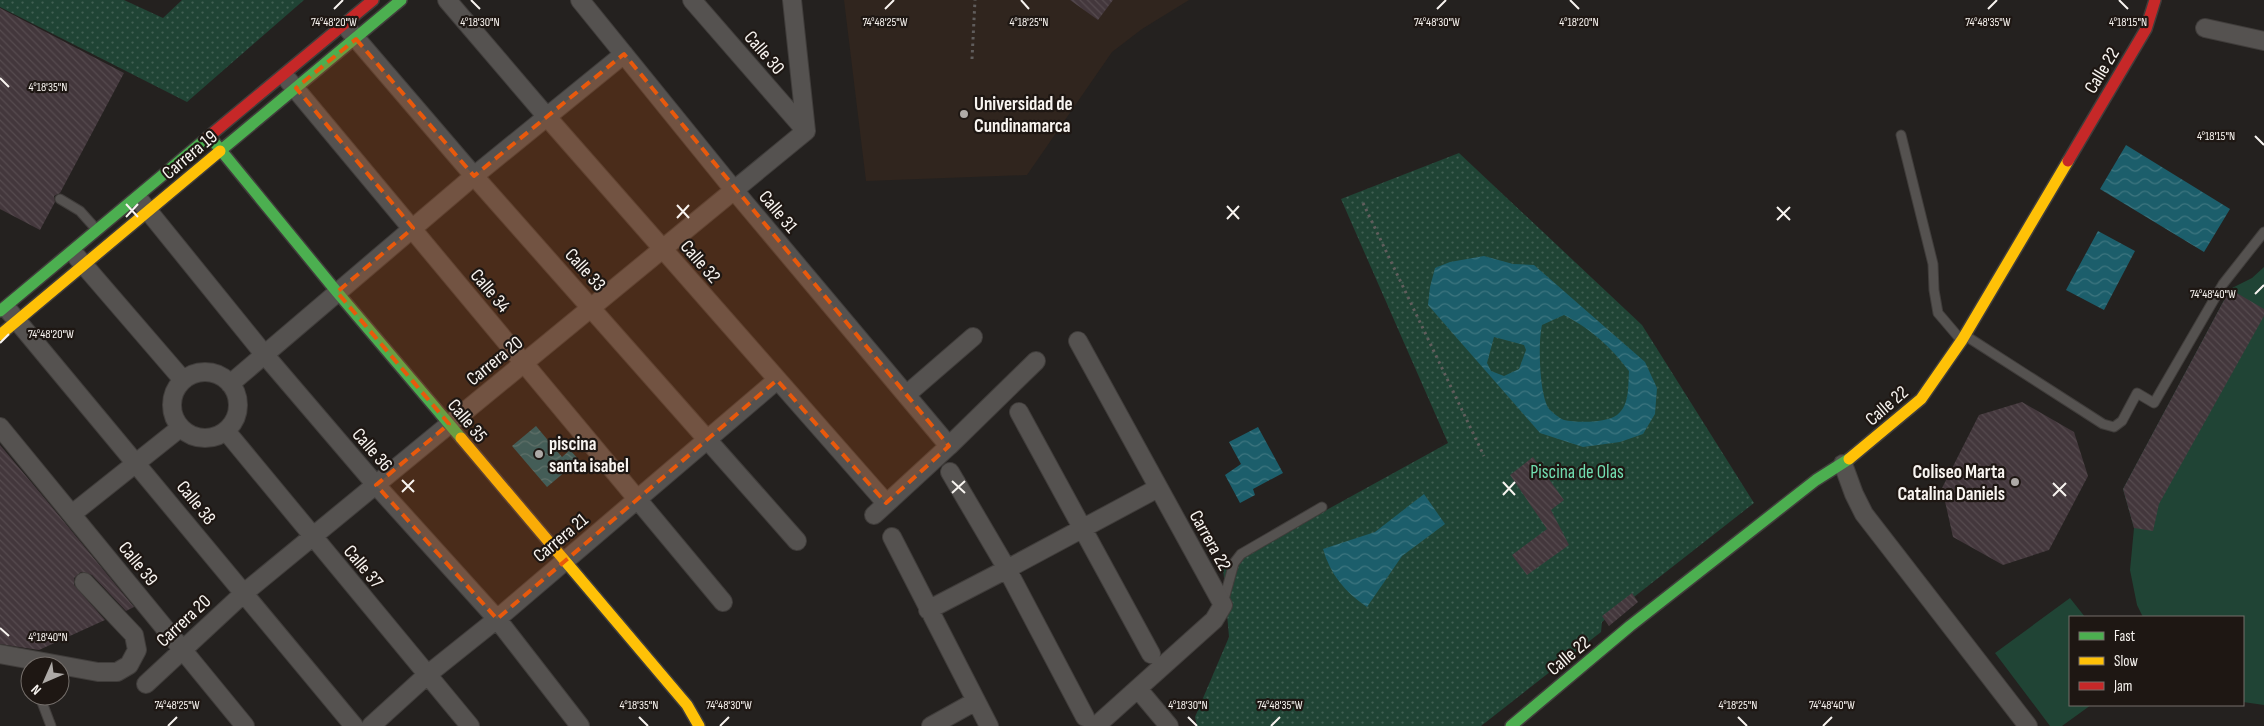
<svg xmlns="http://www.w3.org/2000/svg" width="2264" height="726" font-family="'Sofia Sans Condensed',sans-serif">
<defs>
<pattern id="park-dots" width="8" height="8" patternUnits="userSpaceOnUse" patternTransform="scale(1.25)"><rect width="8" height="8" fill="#204435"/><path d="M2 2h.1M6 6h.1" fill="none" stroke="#416053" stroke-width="1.8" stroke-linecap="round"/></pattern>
<pattern id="water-waves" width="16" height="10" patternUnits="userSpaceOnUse" patternTransform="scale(1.25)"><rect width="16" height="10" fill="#1c5e6b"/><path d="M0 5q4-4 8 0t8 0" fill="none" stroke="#3e7680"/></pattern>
<pattern id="building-back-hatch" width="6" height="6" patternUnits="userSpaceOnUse" patternTransform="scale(1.25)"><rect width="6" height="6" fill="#43373c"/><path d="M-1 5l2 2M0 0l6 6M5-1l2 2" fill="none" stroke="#564b4f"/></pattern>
</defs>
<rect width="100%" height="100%" fill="#24211f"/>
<path fill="#30251e" d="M844,0H1189L1142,29L1112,52L1027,175L866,181Z"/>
<path fill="#204435" d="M2264,267V705L2243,702V617H2143L2137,605L2130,570L2134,528L2123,489L2230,289L2252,278Z
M2070,598L2085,617H2070V705H2091L2062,726H2050L1995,653Z"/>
<path fill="url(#park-dots)" d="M0,0H124L163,18L182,0H304L187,102L0,7Z
M1459,153L1642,325L1754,503L1602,622L1601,632L1481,726H1197L1195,717L1229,637L1223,567L1448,443L1341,199Z"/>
<path fill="url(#water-waves)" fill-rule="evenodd" d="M2126,145L2230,209L2204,252L2100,189Z
M2098,231L2135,251L2104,310L2066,290Z
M1484,256L1513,264L1534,265L1645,362L1657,388L1655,414L1643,434L1620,442L1583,447L1540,433L1428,305L1430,287L1435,268L1450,262ZM1564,315C1592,330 1610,346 1629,371C1628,385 1630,405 1617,415C1606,423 1577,423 1564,420C1560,419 1552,412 1549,409C1539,394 1538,342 1542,325ZM1494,337L1524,345L1526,350L1519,369L1504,376L1491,371L1487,363Z
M536,426L562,457L570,450L579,460L547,487L512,446Z
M1258,427L1283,473L1253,489L1255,495L1240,503L1225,475L1241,464L1229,442Z
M1424,494L1445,524L1402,556L1367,607C1345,592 1330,574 1323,549L1375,532Z"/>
<path fill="url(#building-back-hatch)" d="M1070,0H1113L1098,20Z
M0,8L124,73L60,193L54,196L55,202L40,230L0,209Z
M2230,289L2264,309V316L2159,504L2153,531L2134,528L2123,489Z
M2022,402L2074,432L2088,476L2049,550L2003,565L1953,537L1942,488L1979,415Z
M0,445L47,501L134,607L126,611L92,575L81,572L74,578V585L105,620L39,650L0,644Z
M1533,457L1564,500L1551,510L1569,545L1527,575L1512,555L1547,529L1510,475Z
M1632,593L1638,602L1609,626L1602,616Z"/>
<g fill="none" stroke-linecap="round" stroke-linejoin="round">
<defs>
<path id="lane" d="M1901,135L1933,264L1934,290L1938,313L1961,340
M60,199L80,211L97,230
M1966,336L2103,424L2114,427L2122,421L2137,393L2154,403L2223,284L2264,232
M1223,603L1234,563L1241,554L1322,507
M40,697L51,726"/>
<path id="street" d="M447,0L547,117L886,503
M580,0L734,190L949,446
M692,0L806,131
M792,0L806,131
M2205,28L2264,41
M348,29L474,176L797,541
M288,80L723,602
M141,202L264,354L376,485L497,619L580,726
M77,257L183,380
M9,311L354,726
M1078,341L1223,605L1214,620L1096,726
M172 405a33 33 0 1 1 66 0a33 33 0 1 1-66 0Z
M230,384L474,176L624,54
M906,395L973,337
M1019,412L1151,654
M0,427L245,726
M226,431L470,726
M1843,464L1854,494L1864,514L2028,726
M950,472L1007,569L1085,717
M72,514L180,428
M874,515L949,446L1036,361
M892,537L989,726
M928,610L1007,569L1158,488
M0,654L98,672H117L129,665L137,650L134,635L84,582
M146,684L244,593L806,131
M1138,689L1169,726
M371,726L427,675L497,619L777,380
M931,726L976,701"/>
<path id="fast" d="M210,137L337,292L461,438
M220,151L401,0
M0,311L207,138
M1511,726L1630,626L1816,480L1849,459"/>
<path id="slow" d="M0,335L220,151
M461,438L687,705L699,726
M1849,459L1921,399L1962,340L2068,161"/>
<path id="jam" d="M207,138L373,0
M2068,161L2146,29L2155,0"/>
</defs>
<use href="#lane" stroke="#403d3b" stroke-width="11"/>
<use href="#street" stroke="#403d3b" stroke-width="20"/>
<use href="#fast" stroke="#403d3b" stroke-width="14"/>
<use href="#slow" stroke="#403d3b" stroke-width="14"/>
<use href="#jam" stroke="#403d3b" stroke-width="14"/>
<path stroke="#605d5c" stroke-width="3" stroke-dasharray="2.5 4" stroke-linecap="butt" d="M972,59L975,0
M1363,203L1484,456"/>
<use href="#lane" stroke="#555250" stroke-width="9"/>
<use href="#street" stroke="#555250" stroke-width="18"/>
<use href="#fast" stroke="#4caf50" stroke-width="11"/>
<use href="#slow" stroke="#ffc107" stroke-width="11"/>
<use href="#jam" stroke="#c62828" stroke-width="11"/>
</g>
<path fill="#e8590c" fill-opacity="0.2" stroke="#e8590c" stroke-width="4" stroke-dasharray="10 6" stroke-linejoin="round" d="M356,39L474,176L624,54L949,446L886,503L777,380L497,619L376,485L449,424L337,292L413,228L296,88Z"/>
<path fill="none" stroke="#f8f4f0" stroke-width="2" d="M471,0L480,9M1021,0L1029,9M1570,0L1579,9M2119,0L2128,9M334,9L343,0M885,9L894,0M1437,9L1446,0M1988,9L1997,0M0,78L9,87M2255,136L2264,145M126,204L138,217M677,205L689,218M1227,206L1239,219M1777,207L1790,220M126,217L138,204M677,218L689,205M1227,219L1239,206M1777,220L1790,207M2255,294L2264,285M0,343L9,334M402,480L414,492M952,481L965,493M1503,482L1515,495M2053,483L2066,496M402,492L414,480M952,493L965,481M1503,495L1515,482M2053,496L2066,483M0,628L9,636M639,717L648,726M1188,717L1197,726M1738,717L1747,726M168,726L177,717M720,726L729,717M1271,726L1280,717M1823,726L1832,717"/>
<g fill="#aeaaa7" stroke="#1e1713" stroke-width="2">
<circle cx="964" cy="114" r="5"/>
<circle cx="539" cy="454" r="5"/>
<circle cx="2015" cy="482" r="5"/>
</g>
<g text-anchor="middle" stroke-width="4.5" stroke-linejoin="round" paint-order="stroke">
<g font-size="19" fill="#f8f4f0" stroke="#1e1713">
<text transform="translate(765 52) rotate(49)" y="7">Calle 30</text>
<text transform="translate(2101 70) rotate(-59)" y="7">Calle 22</text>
<text transform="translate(189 154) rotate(-40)" y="7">Carrera 19</text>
<text transform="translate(779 211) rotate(50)" y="7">Calle 31</text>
<text transform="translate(701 261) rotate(49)" y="7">Calle 32</text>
<text transform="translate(586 269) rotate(48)" y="7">Calle 33</text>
<text transform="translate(491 290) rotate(50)" y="7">Calle 34</text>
<text transform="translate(494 360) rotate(-39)" y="7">Carrera 20</text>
<text transform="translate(1886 405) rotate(-41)" y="7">Calle 22</text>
<text transform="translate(468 420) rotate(50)" y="7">Calle 35</text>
<text transform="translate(373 449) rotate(49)" y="7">Calle 36</text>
<text transform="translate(197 502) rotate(51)" y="7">Calle 38</text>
<text transform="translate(560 537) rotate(-40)" y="7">Carrera 21</text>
<text transform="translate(1211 540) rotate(61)" y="7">Carrera 22</text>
<text transform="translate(139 563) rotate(51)" y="7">Calle 39</text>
<text transform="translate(364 566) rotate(50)" y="7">Calle 37</text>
<text transform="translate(183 620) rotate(-43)" y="7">Carrera 20</text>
<text transform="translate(1568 655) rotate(-40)" y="7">Calle 22</text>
</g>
<g font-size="19" font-weight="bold" fill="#f8f4f0" stroke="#1e1713" text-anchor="start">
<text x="974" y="110">Universidad de<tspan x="974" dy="22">Cundinamarca</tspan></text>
<text x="549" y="450">piscina<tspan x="549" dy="22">santa isabel</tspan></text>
<text x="2005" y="478" text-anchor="end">Coliseo Marta<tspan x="2005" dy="22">Catalina Daniels</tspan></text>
</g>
<g font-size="19" fill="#72deb1" stroke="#1e1713">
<text x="1577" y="478">Piscina de Olas</text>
</g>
</g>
<g font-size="12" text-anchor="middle" fill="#f8f4f0" stroke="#1e1713" stroke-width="4.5" stroke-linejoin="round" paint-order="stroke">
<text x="334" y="26">74°48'20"W</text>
<text x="480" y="26">4°18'30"N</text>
<text x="885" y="26">74°48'25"W</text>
<text x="1029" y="26">4°18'25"N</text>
<text x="1437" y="26">74°48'30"W</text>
<text x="1579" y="26">4°18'20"N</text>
<text x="1988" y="26">74°48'35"W</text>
<text x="2128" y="26">4°18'15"N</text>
<text x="48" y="91">4°18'35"N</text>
<text x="2216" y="140">4°18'15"N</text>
<text x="2213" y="298">74°48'40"W</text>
<text x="51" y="338">74°48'20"W</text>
<text x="48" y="641">4°18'40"N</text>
<text x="177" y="709">74°48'25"W</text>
<text x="729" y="709">74°48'30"W</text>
<text x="1280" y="709">74°48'35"W</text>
<text x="1832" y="709">74°48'40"W</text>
<text x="639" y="709">4°18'35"N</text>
<text x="1188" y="709">4°18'30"N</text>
<text x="1738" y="709">4°18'25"N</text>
</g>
<rect x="2069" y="616" width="175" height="90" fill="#1e1713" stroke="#756f6b"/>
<rect x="2079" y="632" width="25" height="8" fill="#4caf50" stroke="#756f6b"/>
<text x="2114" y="641" font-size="15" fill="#f8f4f0">Fast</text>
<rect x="2079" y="657" width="25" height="8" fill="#ffc107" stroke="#756f6b"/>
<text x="2114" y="666" font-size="15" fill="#f8f4f0">Slow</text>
<rect x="2079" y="682" width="25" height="8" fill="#c62828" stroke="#756f6b"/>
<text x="2114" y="691" font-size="15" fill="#f8f4f0">Jam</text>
<g transform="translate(45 681) rotate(225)"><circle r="24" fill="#1e1713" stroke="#756f6b"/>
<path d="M0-4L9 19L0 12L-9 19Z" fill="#aeaaa7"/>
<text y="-8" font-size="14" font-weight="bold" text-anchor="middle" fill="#f8f4f0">N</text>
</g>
</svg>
